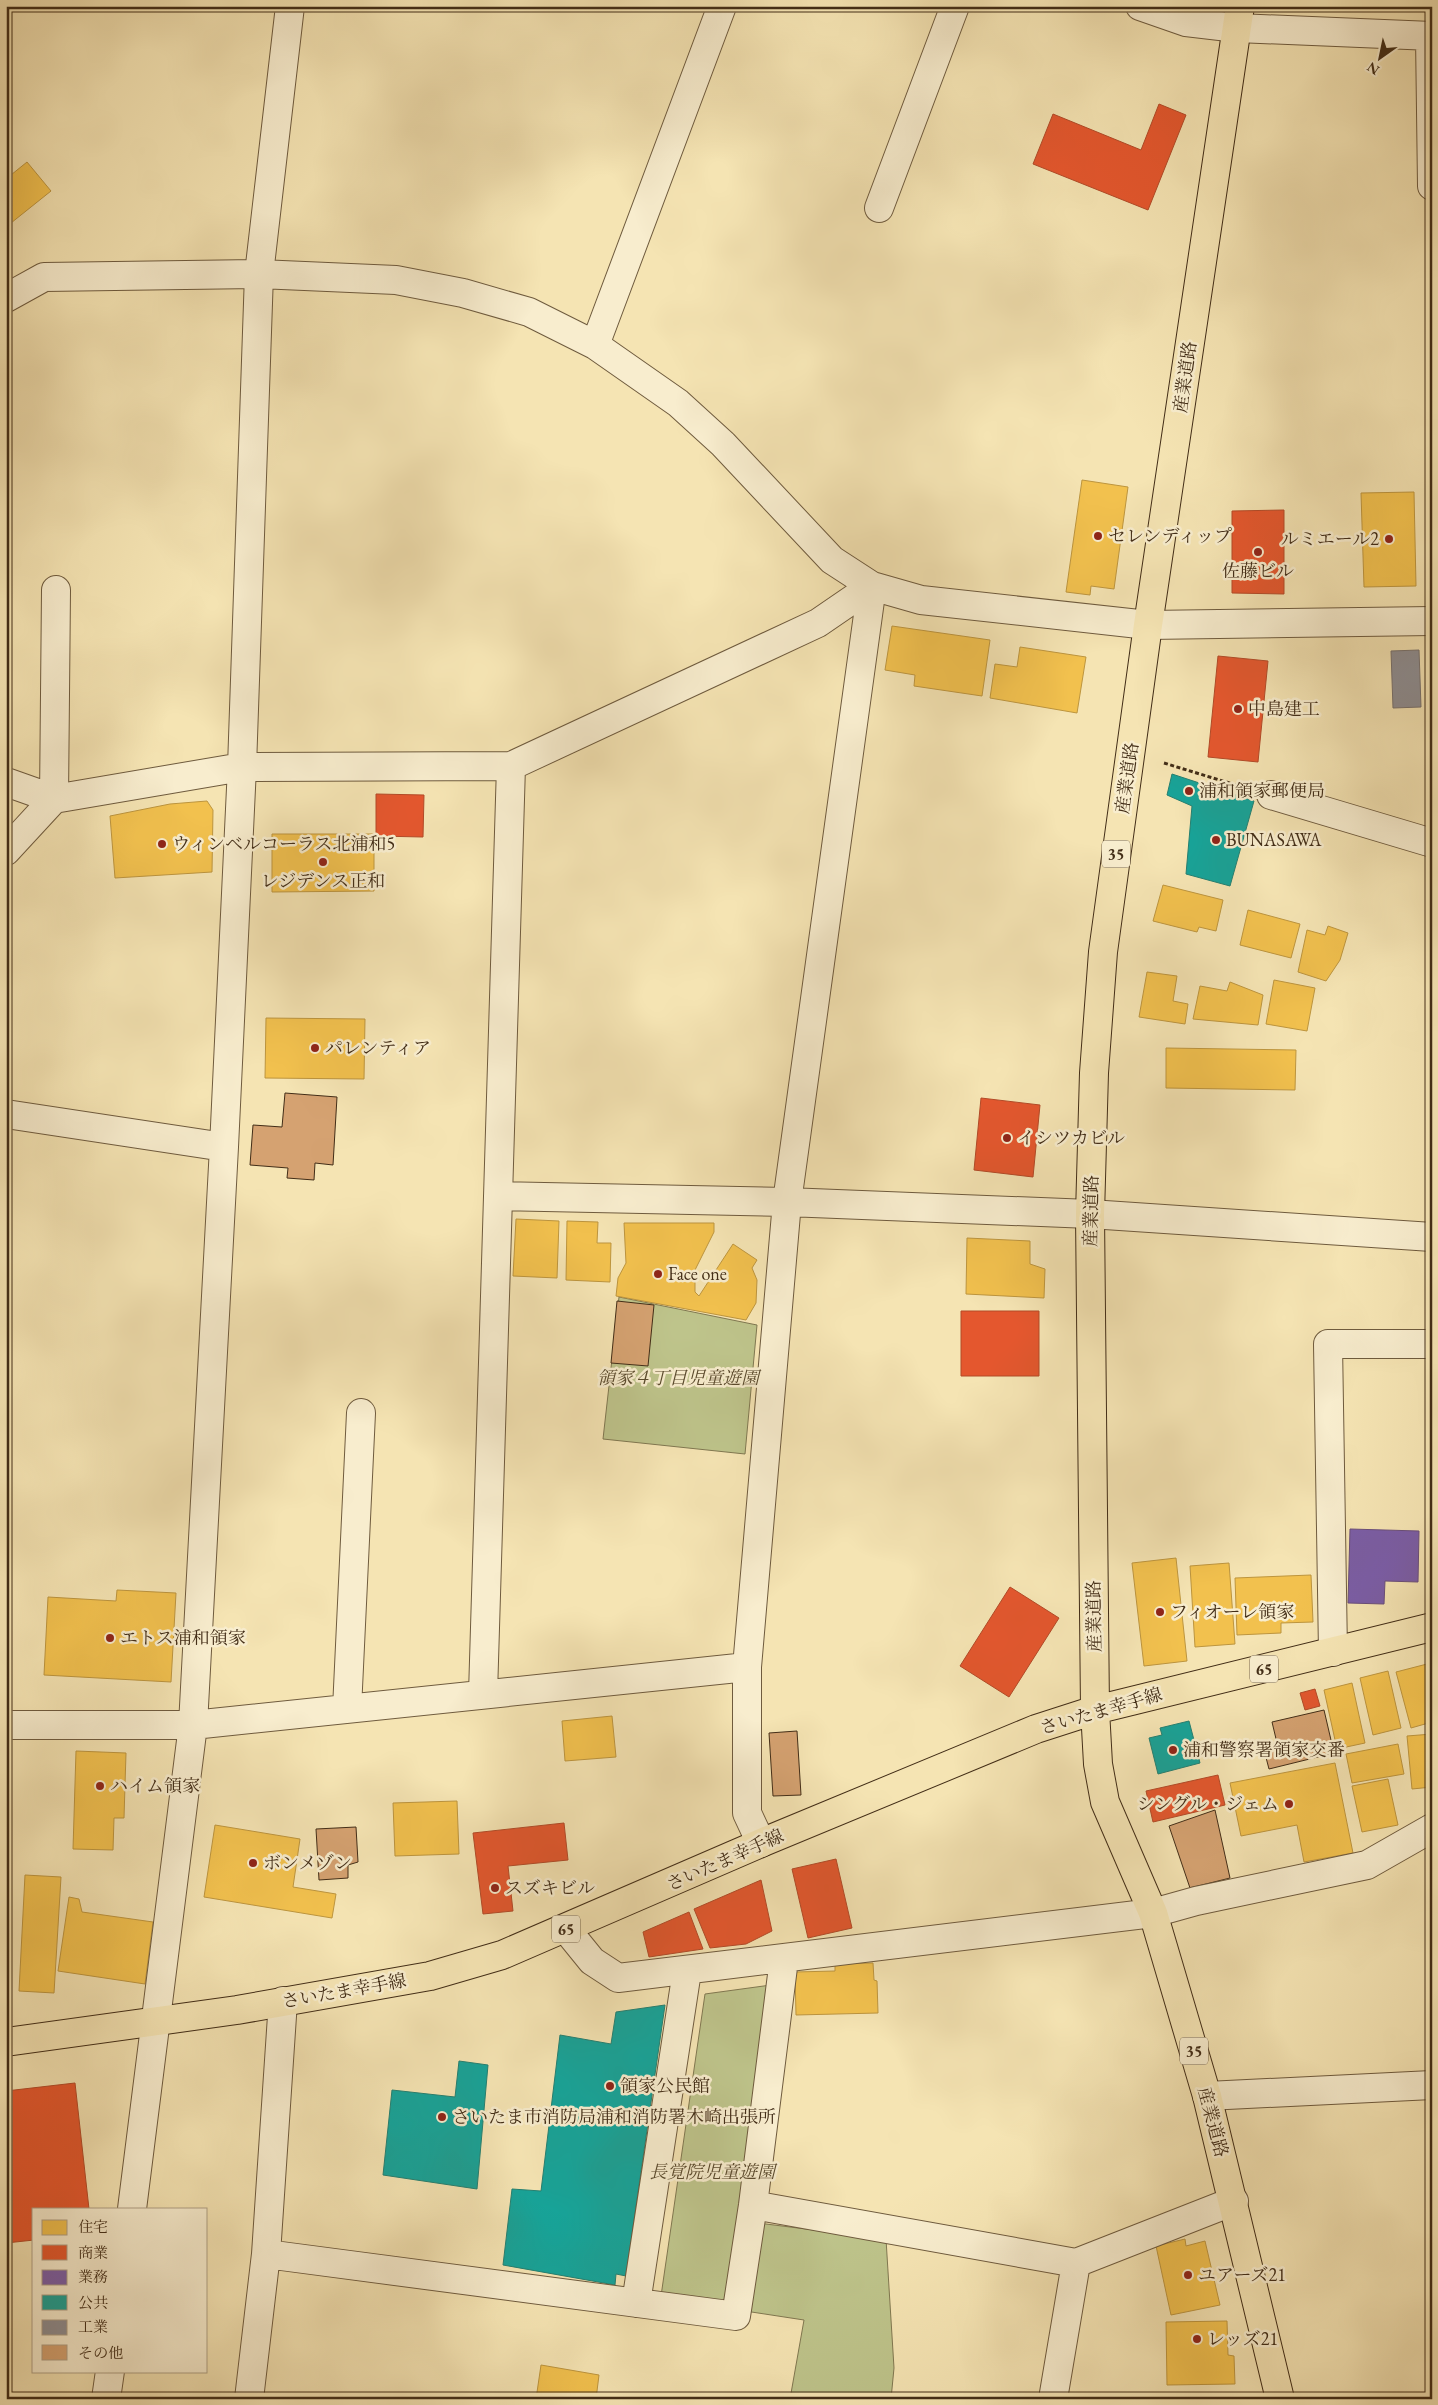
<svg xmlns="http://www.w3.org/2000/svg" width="1438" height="2405" font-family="'EB Garamond','Noto Serif JP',serif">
<rect width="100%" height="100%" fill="#f5e4b3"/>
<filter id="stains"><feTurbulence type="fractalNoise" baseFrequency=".004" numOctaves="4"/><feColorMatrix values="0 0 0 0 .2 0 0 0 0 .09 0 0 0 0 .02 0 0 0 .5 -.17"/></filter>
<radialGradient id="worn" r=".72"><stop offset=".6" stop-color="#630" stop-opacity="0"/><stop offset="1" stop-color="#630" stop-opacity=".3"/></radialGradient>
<path fill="#bec48b" stroke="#807851" d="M619,1297L757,1325L745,1454L603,1439Z
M771,1985L725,2306L661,2296L705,1994Z
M758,2223L886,2239L894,2368L891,2399H790L804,2320L745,2311Z"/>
<path fill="#f2c14e" stroke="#bd953e" d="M27,162L51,191L6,227V179Z
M1082,480L1128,487L1114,589L1091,586L1090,595L1066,592Z
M1414,492L1416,586L1364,587L1361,493Z
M892,626L990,640L982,696L914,686L915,675L885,670Z
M1020,647L1086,657L1077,713L990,698L995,664L1017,667Z
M207,801L213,810L212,872L115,878L110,816L170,804Z
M272,834H374V891L272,892Z
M1163,885L1223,900L1216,931L1199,927L1197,932L1153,921Z
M1248,910L1300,924L1291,958L1240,945Z
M1328,926L1348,933L1340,960L1326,981L1298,972L1307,930L1325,935Z
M1147,972L1177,976L1173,1001L1188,1004L1185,1024L1139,1017Z
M1274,980L1315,988L1307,1031L1266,1024Z
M1230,982L1263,995L1258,1025L1193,1019L1200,986L1227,991Z
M266,1018L365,1019L364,1079L265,1078Z
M1166,1048L1296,1050L1295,1090L1166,1088Z
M516,1219L559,1221L557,1278L513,1276Z
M567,1221L598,1222L597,1243H611L610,1282L566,1280Z
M624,1223H714V1232L695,1270V1292L699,1296L733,1244L757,1260L752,1268L757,1280L756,1303L746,1320L616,1296L618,1278L626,1263Z
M967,1238L1030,1241V1264L1045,1269L1044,1298L966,1294Z
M1176,1558L1187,1661L1144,1666L1132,1563Z
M1229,1563L1235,1644L1195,1647L1190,1566Z
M1311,1575L1313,1622L1281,1623V1633L1237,1635L1235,1578Z
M117,1590L176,1593L171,1682L44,1675L48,1597L116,1601Z
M1427,1664L1432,1681V1722L1411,1728L1396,1672Z
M1388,1671L1401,1728L1373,1735L1360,1678Z
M1352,1683L1365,1743L1337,1749L1324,1690Z
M612,1716L616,1757L565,1761L562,1721Z
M1432,1734V1787L1412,1789L1407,1736Z
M1398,1744L1404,1774L1352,1783L1346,1754Z
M76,1751L126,1753L124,1818H114L113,1850L73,1849Z
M1335,1763L1353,1853L1304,1862L1297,1825L1241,1836L1230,1783Z
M1388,1779L1398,1825L1362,1832L1352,1786Z
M457,1801L459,1854L395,1856L393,1803Z
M215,1825L300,1839L293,1887L336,1894L332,1918L204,1897Z
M25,1875L61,1877L54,1993L19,1991Z
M69,1897L79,1899L82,1912L153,1922L145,1984L58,1971Z
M873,1963L874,1980L877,1981L878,2013L796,2015L795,1972L835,1971V1964Z
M1185,2239L1186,2246L1205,2241L1220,2305L1171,2315L1156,2246Z
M1227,2321L1228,2355L1234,2356L1235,2384L1167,2385L1166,2322Z
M541,2365L599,2375L596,2399H536Z"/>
<path fill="#e4572e" stroke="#b34a27" d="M1159,104L1186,115L1148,210L1033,164L1053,114L1141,150Z
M1284,510V594L1232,593V511Z
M1218,656L1268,661L1258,762L1208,757Z
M376,794L424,795L423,837L376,836Z
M981,1098L1040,1105L1033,1177L974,1170Z
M961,1311H1039V1376H961Z
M1010,1587L1059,1618L1009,1697L960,1666Z
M1315,1689L1320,1706L1305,1710L1300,1693Z
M1218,1775L1225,1805L1153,1822L1146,1791Z
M564,1823L568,1860L508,1866L513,1911L483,1914L473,1833Z
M836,1859L852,1928L808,1938L792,1869Z
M761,1880L772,1931L746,1944L710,1948L694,1909Z
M689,1912L703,1949L649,1957L643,1932Z
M75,2083L89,2209H34V2240L6,2243V2091Z"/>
<path fill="#7b5ea7" stroke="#6a4f7c" d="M1350,1529L1419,1531L1418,1582L1385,1581L1384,1604L1348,1603Z"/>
<path fill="#17a398" stroke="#248071" d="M1172,774L1254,801L1230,886L1186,874L1192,806L1167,795Z
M1189,1721L1200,1763L1158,1774L1149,1738L1162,1735L1160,1728Z
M665,2005L626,2276L616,2274L615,2285L503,2265L512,2189L541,2191L560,2035L611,2044L616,2012Z
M459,2061L488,2065L477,2189L383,2175L392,2090L455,2097Z"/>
<path fill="#8d8d92" stroke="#76706d" d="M1419,650L1421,707L1393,708L1391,651Z"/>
<path fill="#d5a271" stroke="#422d17" d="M285,1093L337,1097L333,1165L315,1163L314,1180L287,1178L288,1168L250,1165L253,1125L282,1127Z
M617,1301L654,1305L648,1366L611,1363Z
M1324,1710L1334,1753L1269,1769L1263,1746L1277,1743L1272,1722Z
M797,1731L801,1795L773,1796L769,1733Z
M1215,1810L1230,1878L1190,1888L1169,1826Z
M356,1827L358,1862L348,1865V1878L319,1880L316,1829Z"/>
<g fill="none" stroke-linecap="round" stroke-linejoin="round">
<defs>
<path id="minor" d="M1140,6L1186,22L1237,28L1432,36
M1430,36L1432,186
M879,208L955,6
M6,298L44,277L259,274L396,280L463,293L529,312L595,345L678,403L723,444L832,560L872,586L921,600L1148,625L1432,621
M595,345L722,6
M6,782L54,799L56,590
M1271,795L1432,843
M6,851L54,799L242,767L511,766L818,623L872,586
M6,1114L224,1147
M498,1196L787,1202L1090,1214L1432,1237
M1333,1652L1328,1344H1432
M483,1694L511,766
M347,1709L361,1413
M6,1725H193L747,1667
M761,1843L747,1813V1667L787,1202L872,586
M566,1929L592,1961L618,1978L1153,1913L1196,1901L1367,1865L1432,1828
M1207,2096L1432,2085
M753,2205L1076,2263L1234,2201
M132,2209L193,1725L224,1147L242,767L259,274L290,6
M266,2254L736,2316L753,2205L784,1959
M636,2303L687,1971
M106,2399L110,2371
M249,2399L266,2254L283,2001
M1053,2399L1076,2263"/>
<path id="major" d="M1240,6L1148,625L1103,952L1094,1073L1090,1214L1095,1710L1098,1764L1105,1802L1153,1913L1207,2096L1280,2399
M6,2042L237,2010L430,1976L502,1955L761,1843L1036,1729L1095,1710L1432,1627"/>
</defs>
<use href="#minor" stroke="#6f5b3e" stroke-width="30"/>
<use href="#major" stroke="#422d17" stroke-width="30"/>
<path stroke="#422d17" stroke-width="3" stroke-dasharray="4 2.5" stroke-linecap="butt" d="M1164,763L1239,786"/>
<use href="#minor" stroke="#f8edce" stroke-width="28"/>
<use href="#major" stroke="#f5e4b3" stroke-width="28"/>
</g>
<g fill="#8f2418" stroke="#f8edce" stroke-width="2">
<circle cx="1098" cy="536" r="5"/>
<circle cx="1389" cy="539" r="5"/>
<circle cx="1258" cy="552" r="5"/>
<circle cx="1238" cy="709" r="5"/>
<circle cx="1189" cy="791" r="5"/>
<circle cx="1216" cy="840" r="5"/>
<circle cx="162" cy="844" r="5"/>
<circle cx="323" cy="862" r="5"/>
<circle cx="315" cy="1048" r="5"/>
<circle cx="1007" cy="1138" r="5"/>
<circle cx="658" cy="1274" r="5"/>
<circle cx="1160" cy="1612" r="5"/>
<circle cx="110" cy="1638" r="5"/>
<circle cx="1173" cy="1750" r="5"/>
<circle cx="100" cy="1786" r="5"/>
<circle cx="1289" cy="1804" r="5"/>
<circle cx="253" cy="1863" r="5"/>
<circle cx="495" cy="1888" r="5"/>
<circle cx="610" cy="2086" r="5"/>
<circle cx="442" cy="2117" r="5"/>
<circle cx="1188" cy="2275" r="5"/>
<circle cx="1197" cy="2339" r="5"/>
</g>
<g text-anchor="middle" stroke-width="5" stroke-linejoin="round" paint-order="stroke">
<g fill="#f8edce" stroke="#79674e" stroke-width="1">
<rect x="1102" y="840.5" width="28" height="27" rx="4"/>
<rect x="1250" y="1655.5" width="28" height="27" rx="4"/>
<rect x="552" y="1915.5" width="28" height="27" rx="4"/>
<rect x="1180" y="2037.5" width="28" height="27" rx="4"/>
</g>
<g font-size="16" font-weight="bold" fill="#422d17">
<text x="1116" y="860">35</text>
<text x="1264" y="1675">65</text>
<text x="566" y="1935">65</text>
<text x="1194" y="2057">35</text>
</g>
<g font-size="18" fill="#422d17" stroke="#f8edce">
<text transform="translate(1185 377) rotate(-82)" y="6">産業道路</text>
<text transform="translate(1127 778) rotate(-82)" y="6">産業道路</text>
<text transform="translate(1091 1211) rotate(-89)" y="6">産業道路</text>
<text transform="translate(1094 1616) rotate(-91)" y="6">産業道路</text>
<text transform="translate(1101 1711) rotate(-16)" y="6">さいたま幸手線</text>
<text transform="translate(725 1860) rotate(-24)" y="6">さいたま幸手線</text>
<text transform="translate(344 1991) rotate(-10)" y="6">さいたま幸手線</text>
<text transform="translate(1213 2122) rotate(75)" y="6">産業道路</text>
</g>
<g font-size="18" fill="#422d17" stroke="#f8edce" text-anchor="start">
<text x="1108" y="542">セレンディップ</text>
<text x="1379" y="545" text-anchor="end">ルミエール2</text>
<text x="1258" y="577" text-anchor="middle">佐藤ビル</text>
<text x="1248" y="715">中島建工</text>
<text x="1199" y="797">浦和領家郵便局</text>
<text x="1226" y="846">BUNASAWA</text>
<text x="172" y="850">ウィンベルコーラス北浦和5</text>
<text x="323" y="887" text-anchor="middle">レジデンス正和</text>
<text x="325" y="1054">パレンティア</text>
<text x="1017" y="1144">イシツカビル</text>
<text x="668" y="1280">Face one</text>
<text x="1170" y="1618">フィオーレ領家</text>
<text x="120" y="1644">エトス浦和領家</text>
<text x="1183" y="1756">浦和警察署領家交番</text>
<text x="110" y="1792">ハイム領家</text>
<text x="1279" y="1810" text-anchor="end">シングル・ジェム</text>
<text x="263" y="1869">ボンメゾン</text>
<text x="505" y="1894">スズキビル</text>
<text x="620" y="2092">領家公民館</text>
<text x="452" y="2123">さいたま市消防局浦和消防署木崎出張所</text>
<text x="1198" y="2281">ユアーズ21</text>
<text x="1207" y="2345">レッズ21</text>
</g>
<g font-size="18" font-style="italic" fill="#5b4b2e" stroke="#f8edce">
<text x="678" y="1384">領家４丁目児童遊園</text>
<text x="712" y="2178">長覚院児童遊園</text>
</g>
</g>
<rect width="1438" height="2405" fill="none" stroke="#f5e4b3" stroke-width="25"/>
<rect x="8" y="8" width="1423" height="2390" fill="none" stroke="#422d17" stroke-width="2.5"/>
<rect x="12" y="12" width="1413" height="2380" fill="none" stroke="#422d17"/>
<rect x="32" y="2208" width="175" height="165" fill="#f8edce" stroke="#afa085"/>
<rect x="42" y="2220" width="25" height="15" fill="#f2c14e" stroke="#afa085"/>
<text x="78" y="2232" font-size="15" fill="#422d17">住宅</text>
<rect x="42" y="2245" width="25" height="15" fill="#e4572e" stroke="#afa085"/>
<text x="78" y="2258" font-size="15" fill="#422d17">商業</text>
<rect x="42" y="2270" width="25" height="15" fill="#7b5ea7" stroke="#afa085"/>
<text x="78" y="2282" font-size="15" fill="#422d17">業務</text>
<rect x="42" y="2295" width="25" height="15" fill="#17a398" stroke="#afa085"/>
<text x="78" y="2308" font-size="15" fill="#422d17">公共</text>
<rect x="42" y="2320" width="25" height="15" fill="#8d8d92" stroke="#afa085"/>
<text x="78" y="2332" font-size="15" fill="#422d17">工業</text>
<rect x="42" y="2345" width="25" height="15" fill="#d5a271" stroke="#afa085"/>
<text x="78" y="2358" font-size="15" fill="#422d17">その他</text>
<g transform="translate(1380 58) rotate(213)" stroke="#f8edce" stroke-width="4" paint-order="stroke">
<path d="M0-4L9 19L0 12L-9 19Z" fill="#422d17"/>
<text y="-8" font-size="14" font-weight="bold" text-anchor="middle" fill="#422d17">N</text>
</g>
<rect width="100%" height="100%" filter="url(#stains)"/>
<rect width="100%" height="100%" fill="url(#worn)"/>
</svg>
